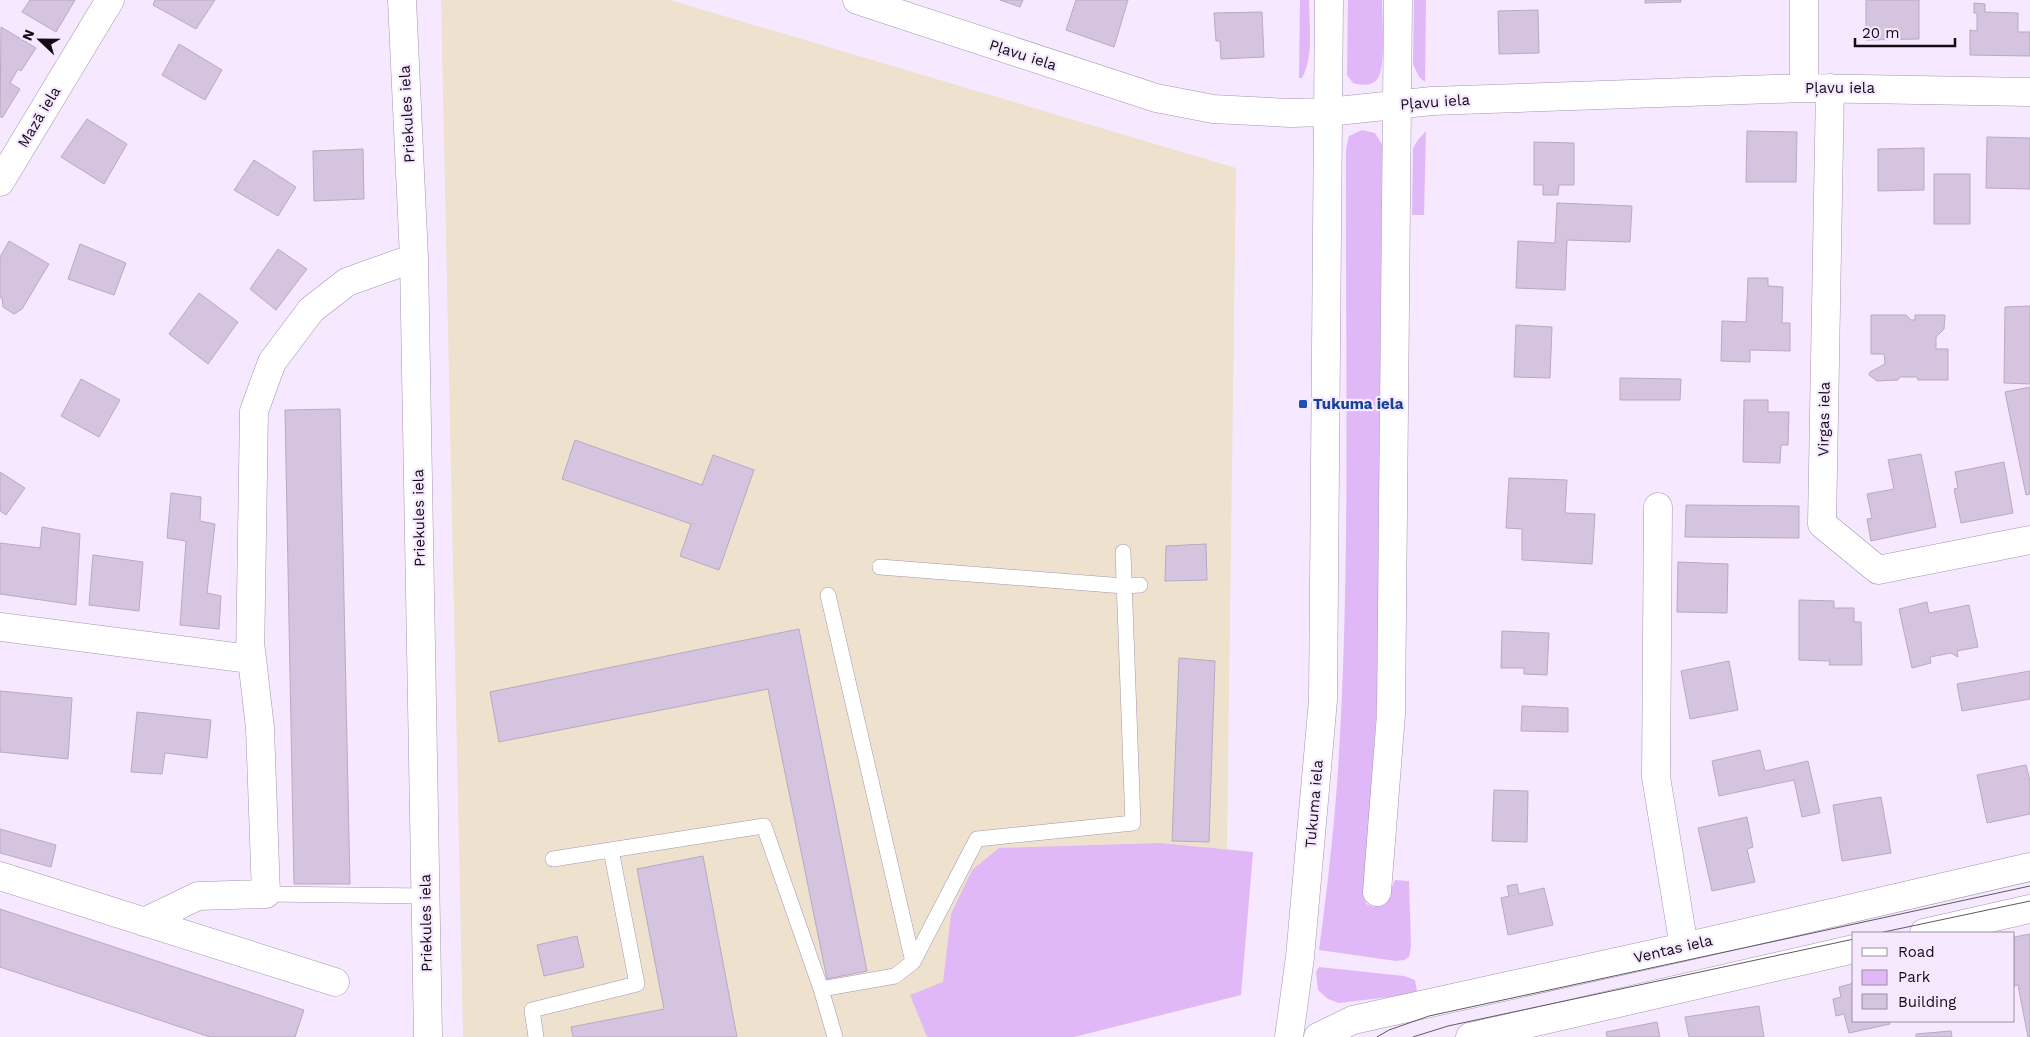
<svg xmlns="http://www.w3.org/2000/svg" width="2030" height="1037" font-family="'Work Sans',sans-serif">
<rect width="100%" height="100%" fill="#f6e8fe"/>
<path fill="#eee2ce" d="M441,0H670L1236,168L1225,991L1057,1037H463Z"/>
<path fill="#e0b8f7" d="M1300,0H1309C1309,25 1314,56 1302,78H1299Z
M1348,0H1382C1382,16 1386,66 1378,78C1372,87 1361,85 1353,83L1347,75Z
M1414,0H1426L1425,82L1419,77L1413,64Z
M1362,130L1375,133L1382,144L1377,700L1369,833L1364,893L1366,904L1374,907L1386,900L1395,880L1409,881L1411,947L1409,957L1404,960L1396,961L1319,950C1327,891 1334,830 1338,770C1351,564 1345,356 1346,149L1349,136Z
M1426,131L1424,215H1412L1413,148L1418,140Z
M1160,843L1253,852L1241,995L1074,1037H927L910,995L943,982L951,914L972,870L999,848Z
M1319,967L1404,976L1415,980L1417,991L1414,994L1339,1003L1328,999L1318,990L1316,972Z"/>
<path fill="#d5c4e0" stroke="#b9a9c3" d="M30,0H75L56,32L22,12Z
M155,0H215L196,29L153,5Z
M1000,0H1023L1020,7Z
M1076,0H1128L1114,47L1066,30Z
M1645,0H1681V2L1645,3Z
M1866,0H1919V39L1866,40Z
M1974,3L1985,4V12L2018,13V32H2030V56L1970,55V30L1977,31V13H1974Z
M1538,10L1539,53L1499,54L1498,11Z
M1262,12L1264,57L1221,59L1220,41H1216L1214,13Z
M1,27L36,48L21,71L18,69L10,83L20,89L2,118L0,116Z
M179,44L222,70L205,100L162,75Z
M87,119L127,144L104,184L61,157Z
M1747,131L1797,132L1796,182H1746Z
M1987,137L2030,138V189L1986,188Z
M1534,142L1574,143V185H1559L1558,195H1543V185H1534Z
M1924,148V190L1878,191V149Z
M363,149L364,199L314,201L313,151Z
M254,160L296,187L278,216L234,190Z
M1934,174H1970V224H1934Z
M1557,203L1632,206L1630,242L1567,240L1565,290L1516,288L1518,241L1555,243Z
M9,241L49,264L22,309L14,314L3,307L2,298L0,297V257Z
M80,244L126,263L114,295L68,279Z
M278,249L307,269L276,310L250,289Z
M1748,278H1768V286L1783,287L1782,323H1790V351L1750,350V362L1721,361L1722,321L1746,322Z
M199,293L238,322L208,364L169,334Z
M2030,306V384L2004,383L2005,307Z
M1871,315H1906L1911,320H1915V315H1945L1944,329L1936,337V349H1948V380H1918L1917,377H1900L1898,380L1877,381L1869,375L1870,372L1885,364L1884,354H1871Z
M1516,325L1552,327L1550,378L1514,377Z
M1620,378L1681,379L1680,400H1620Z
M81,379L120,400L99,437L61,416Z
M2030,387V494L2026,495L2005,392Z
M1744,400H1768V412H1789L1788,445H1781L1780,463L1743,462Z
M340,409L350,884H294L285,410Z
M575,440L702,485L713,455L754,470L719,570L680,556L691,524L562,479Z
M1921,454L1936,527L1871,541L1867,519L1872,518L1867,494L1894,489L1888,460Z
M2004,462L2013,513L1961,523L1954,489L1958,488L1955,472Z
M0,472L25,488L6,515L0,511Z
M1509,478L1567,480L1565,513L1595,514L1592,564L1522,560V529L1506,528Z
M171,493L201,497L200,521L215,524L207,593L221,596L219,629L180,625L186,541L167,538Z
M1686,505L1799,506V538L1685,537Z
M42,527L80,534L76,605L0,594V543L40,548Z
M1206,544L1207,580L1165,581L1166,546Z
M93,555L143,562L139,611L89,605Z
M1678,562L1728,564L1727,613L1677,612Z
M1799,600L1834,601V608H1854V622H1861L1862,665H1829L1830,661L1799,660Z
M1927,602L1929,613L1969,605L1978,647L1957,651L1958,657L1951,653L1930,657L1931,663L1912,668L1899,609Z
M799,629L867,971L827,979L768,689L499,742L490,692Z
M1502,631L1549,633L1547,675L1524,674V668H1501Z
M1179,658L1215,661L1209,842L1172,841Z
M1729,661L1738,710L1690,719L1681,671Z
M2030,671V699L1962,711L1957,684Z
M0,691L72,698L68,759L0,752Z
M1522,706L1568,708V732L1521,731Z
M137,712L211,720L207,758L165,753L162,774L131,772Z
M1760,750L1765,771L1808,761L1820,813L1802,817L1794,780L1719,796L1712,761Z
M2026,765L2030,781V814L1987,823L1977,775Z
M1494,790L1528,791L1527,842L1492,841Z
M1881,797L1891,853L1842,861L1833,805Z
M1747,817L1753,847L1747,849L1755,882L1712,891L1698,828Z
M0,829L56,845L51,867L0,853Z
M703,856L737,1037H573L571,1027L664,1009L637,869Z
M1517,884L1519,894L1544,888L1553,925L1508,935L1501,898L1509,896L1507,886Z
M0,909L304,1010L295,1037H210L0,967Z
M2030,934V1037H2028L2018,985L2014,986V937Z
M577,936L584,967L544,976L537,945Z
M1854,983V1021H1889L1890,1024L1849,1033L1844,1014L1836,1016L1833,999L1841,997L1839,987Z
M1759,1006L1764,1037H1689L1685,1017Z
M1657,1022L1660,1037H1607L1606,1032Z
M1951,1031L1952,1037H1916V1034Z"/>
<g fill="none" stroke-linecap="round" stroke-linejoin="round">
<defs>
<path id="service" d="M880,567L1124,586L1140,585
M828,595L913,962
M553,859L764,826L821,989
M266,894L425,896
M536,1037L532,1010L637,984L611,850
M835,1037L821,989L895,976L913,962L977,839L1133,823L1123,552"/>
<path id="minor" d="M402,0L414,258L428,1037
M857,0L1156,98L1213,109L1290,113L1328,112L1432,101L1804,88L2030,92
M1804,0V88
M1830,88L1822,524L1878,570L2030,540
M0,182L110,0
M1658,507L1656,777L1684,947
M0,627L250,659L254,411L272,362L311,310L347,282L414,258
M0,876L335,982
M1377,892L1391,714L1398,0
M144,922L198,896L266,894L260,728L251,650
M1924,933L2030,909
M1318,1037L1353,1020L1684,947L2030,867
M1470,1037L1854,949"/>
<path id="tertiary" d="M1289,1037L1300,957L1323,700L1329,0"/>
</defs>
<use href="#service" stroke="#a595af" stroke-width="16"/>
<use href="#minor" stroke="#a595af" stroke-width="29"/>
<use href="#tertiary" stroke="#a595af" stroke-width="29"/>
<use href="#service" stroke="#fff" stroke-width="15"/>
<use href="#minor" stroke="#fff" stroke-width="28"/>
<use href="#tertiary" stroke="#fff" stroke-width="28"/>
<path stroke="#605764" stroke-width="1" d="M1879,933L2030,901
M1377,1037L1389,1030L1429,1016L2030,886
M1413,1037L1448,1026L1854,939"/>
</g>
<rect fill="#1a4fb4" stroke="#f6e8fe" stroke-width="2" x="1298" y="399" width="10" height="10" rx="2.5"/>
<g text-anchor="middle" stroke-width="4.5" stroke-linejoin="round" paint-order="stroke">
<g font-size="15" fill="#120c15" stroke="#f6e8fe">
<text transform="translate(1023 55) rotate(18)" y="5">Pļavu iela</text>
<text x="1840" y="93">Pļavu iela</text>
<text transform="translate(1435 102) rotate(-4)" y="5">Pļavu iela</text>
<text transform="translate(407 114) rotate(-93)" y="5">Priekules iela</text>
<text transform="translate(39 117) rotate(-59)" y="5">Mazā iela</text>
<text transform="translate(1824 419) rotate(-89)" y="5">Virgas iela</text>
<text transform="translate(419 518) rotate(-91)" y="5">Priekules iela</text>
<text transform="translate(1314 804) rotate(-85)" y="5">Tukuma iela</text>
<text transform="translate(426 923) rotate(-91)" y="5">Priekules iela</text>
<text transform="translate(1673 949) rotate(-13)" y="5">Ventas iela</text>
</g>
<g font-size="15" font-weight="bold" fill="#164399" stroke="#f6e8fe" text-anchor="start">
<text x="1313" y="409">Tukuma iela</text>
</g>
</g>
<rect x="1852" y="932" width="162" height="90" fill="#f6e8fe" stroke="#9b90a1"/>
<rect x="1862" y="948" width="25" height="8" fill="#ffffff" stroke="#9b90a1"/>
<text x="1898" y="957" font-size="15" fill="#120c15">Road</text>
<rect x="1862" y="970" width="25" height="15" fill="#e0b8f7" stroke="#9b90a1"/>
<text x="1898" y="982" font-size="15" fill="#120c15">Park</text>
<rect x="1862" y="994" width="25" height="15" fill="#d5c4e0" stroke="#9b90a1"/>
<text x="1898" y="1007" font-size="15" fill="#120c15">Building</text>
<g transform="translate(40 40) rotate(292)" stroke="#f6e8fe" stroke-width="4" paint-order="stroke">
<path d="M0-4L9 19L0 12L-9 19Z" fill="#120c15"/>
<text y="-8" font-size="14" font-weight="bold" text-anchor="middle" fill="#120c15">N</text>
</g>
<path d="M1855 38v8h100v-8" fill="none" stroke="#120c15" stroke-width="2.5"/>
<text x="1862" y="38" font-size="15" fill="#120c15" stroke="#f6e8fe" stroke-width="4" paint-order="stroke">20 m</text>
</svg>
